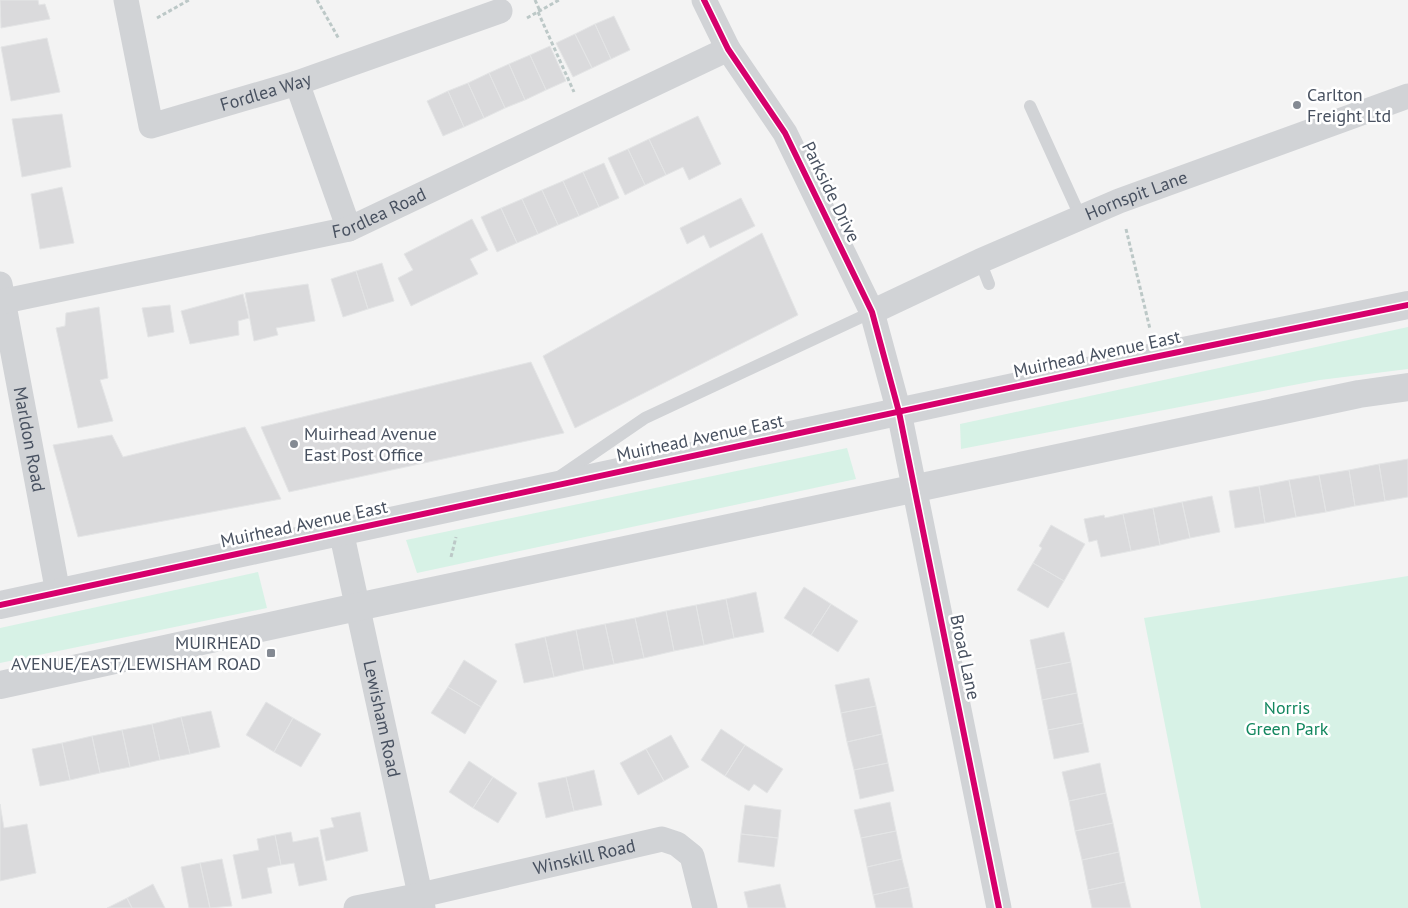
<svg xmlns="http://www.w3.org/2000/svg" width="1408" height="908" font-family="'PT Sans',sans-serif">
<rect width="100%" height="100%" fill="#f3f3f3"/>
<path fill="#d7f2e6" d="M1408,327V369L1320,380L961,449L960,424Z
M847,448L856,479L417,573L406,540Z
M258,572L267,608L0,663V628Z
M1408,576V908H1201L1144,618Z"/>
<path fill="#dadadc" stroke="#e4e5e6" d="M0,0H38L39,5L45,4L50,19L1,28Z
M614,16L630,50L611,59L595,24Z
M595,24L611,59L592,68L575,34Z
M575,34L592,68L573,77L556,43Z
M47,38L60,92L11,101L1,47Z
M550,46L566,81L546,90L530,55Z
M530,55L546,90L525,100L509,64Z
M509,64L525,100L505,108L489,73Z
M489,73L505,108L484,118L468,83Z
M468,83L484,118L464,127L448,91Z
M448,91L464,127L443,136L427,101Z
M62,114L71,167L22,177L12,119Z
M698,116L721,164L689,180L683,167L666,175L649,139Z
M649,139L666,175L645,185L628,149Z
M628,149L645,185L625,195L608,158Z
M604,163L619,198L599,207L583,172Z
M583,172L599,207L579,216L563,181Z
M563,181L579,216L558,225L542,190Z
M62,187L74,243L40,249L31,194Z
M542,190L558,225L538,234L522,199Z
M741,198L755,226L710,248L704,235L687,244L680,228Z
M522,199L538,234L517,243L501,208Z
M501,208L517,243L497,252L481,217Z
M472,219L488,250L470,259L478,274L411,306L398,278L413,270L404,254Z
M762,233L798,315L575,428L543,356Z
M382,263L394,301L368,309L356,271Z
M356,271L368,309L343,317L331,279Z
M308,284L315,321L276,328L278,335L254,341L245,293Z
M243,294L249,318L238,321L239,335L190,344L181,311Z
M170,305L174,332L148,337L142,308Z
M99,307L108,378L100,380L113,421L78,428L56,328L65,326L66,313Z
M531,362L564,433L289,492L261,427Z
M245,427L281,499L78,537L53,445L112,435L123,457Z
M1408,459V497L1385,501L1379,464Z
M1379,464L1385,501L1355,506L1349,470Z
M1349,470L1355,506L1326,512L1319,475Z
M1319,475L1326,512L1296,517L1289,480Z
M1289,480L1296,517L1265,523L1259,486Z
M1259,486L1265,523L1235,528L1229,491Z
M1212,496L1220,532L1190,538L1182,502Z
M1182,502L1190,538L1160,545L1153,508Z
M1153,508L1160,545L1131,551L1123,514Z
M1123,514L1131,551L1101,557L1097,540L1089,542L1084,519L1104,515L1105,518Z
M1051,525L1085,544L1064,581L1033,563L1042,548L1039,546Z
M1033,563L1064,581L1048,608L1017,590Z
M804,587L831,604L811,635L784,618Z
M756,592L764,632L734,638L726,599Z
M726,599L734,638L704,645L696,605Z
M831,604L858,621L838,652L811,635Z
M696,605L704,645L674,651L666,611Z
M666,611L674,651L644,658L635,618Z
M635,618L644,658L614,664L605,624Z
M605,624L614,664L584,670L576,630Z
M576,630L584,670L554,677L545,637Z
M1064,632L1071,662L1036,669L1030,640Z
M545,637L554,677L524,683L515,644Z
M464,660L497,681L481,707L448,687Z
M1071,662L1077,693L1042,700L1036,669Z
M869,678L876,706L841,713L835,685Z
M448,687L481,707L465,734L431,713Z
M1077,693L1083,723L1048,730L1042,700Z
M266,702L293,718L274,752L246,735Z
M876,706L882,734L847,742L841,713Z
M211,711L220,747L190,754L181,717Z
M181,717L190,754L160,760L152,724Z
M293,718L321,734L301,767L274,752Z
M1083,723L1089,752L1054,759L1048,730Z
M152,724L160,760L130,767L122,730Z
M721,729L745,745L725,776L701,760Z
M122,730L130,767L100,773L92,736Z
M882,734L888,763L854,770L847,742Z
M671,735L689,767L664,781L646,749Z
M92,736L100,773L70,780L62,743Z
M62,743L70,780L40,786L32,749Z
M745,745L783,769L767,793L754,784L749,791L725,776Z
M646,749L664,781L638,795L620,763Z
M469,761L493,777L473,808L449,792Z
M888,763L894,791L860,799L854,770Z
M1100,763L1106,793L1069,801L1062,772Z
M594,770L602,805L574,811L566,777Z
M493,777L517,793L498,823L473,808Z
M566,777L574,811L546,818L538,783Z
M1106,793L1113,823L1075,831L1069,801Z
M890,802L896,831L861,838L854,810Z
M0,804L4,828L27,824L36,873L0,881Z
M745,805L781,810L778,838L741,834Z
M360,812L368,851L326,861L320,830L334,827L331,818Z
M1113,823L1119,852L1082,860L1075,831Z
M896,831L902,859L867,867L861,838Z
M291,832L293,842L318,837L327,880L299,886L294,863L281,865L275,835Z
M741,834L778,838L774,867L738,862Z
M275,835L281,865L267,868L272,893L242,899L233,855L259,850L257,839Z
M1119,852L1125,882L1088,890L1082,860Z
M222,859L232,906L210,908L200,863Z
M902,859L909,887L873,895L867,867Z
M200,863L210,908H189L181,867Z
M1125,882L1131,908H1092L1088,890Z
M153,884L165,908H132L127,898Z
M780,884L786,908H748L744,892Z
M909,887L913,908H876L873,895Z
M127,898L132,908H107Z"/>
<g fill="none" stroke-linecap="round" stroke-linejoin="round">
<path stroke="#bcc8c7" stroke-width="3" stroke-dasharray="4 2.5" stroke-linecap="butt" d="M317,0L339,39
M535,0L540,11
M538,12L574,92
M157,18L189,0
M527,18L559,0
M1126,229L1150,329
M451,557L456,537"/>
<path stroke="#d1d3d6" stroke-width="12" d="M1030,106L1081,218
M980,261L989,284
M559,477L645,418L872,312"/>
<g stroke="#d1d3d6" stroke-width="25">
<path id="s1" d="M126,0L151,126L297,83L500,11"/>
<path d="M704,0L728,49L785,133L872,312L899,412L999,908"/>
<path d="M297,83L349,229"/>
<path id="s2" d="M0,284L58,593"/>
<path id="s3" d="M0,302L349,229L728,49"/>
<path id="s4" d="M872,312L980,261L1119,201L1408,96"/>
<path id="s5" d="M341,531L423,908"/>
<path id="s6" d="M356,908L421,895L662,839L677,844L692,856L705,908"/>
</g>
<path stroke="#d1d3d6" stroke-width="28" d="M0,605L1125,363L1408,305
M0,685L357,607L1359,394L1408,387"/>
<defs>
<path id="cycleway" d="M704,0L728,49L785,133L872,312L899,412L999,908
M0,605L1125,363L1408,305"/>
</defs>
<use href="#cycleway" stroke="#fff" stroke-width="9"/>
<use href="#cycleway" stroke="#d6006c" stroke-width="6"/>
</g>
<g fill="#848a93" stroke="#fff" stroke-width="2">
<circle cx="1297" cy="105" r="5"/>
<circle cx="294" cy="444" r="5"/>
<rect x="266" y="648" width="10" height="10" rx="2.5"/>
</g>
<g text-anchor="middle" stroke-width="5" stroke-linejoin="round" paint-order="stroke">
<g font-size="18" fill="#485160" stroke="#fff">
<text dy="6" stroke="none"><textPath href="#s1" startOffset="248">Fordlea Way</textPath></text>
<text transform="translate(831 192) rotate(64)" y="6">Parkside Drive</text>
<text dy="6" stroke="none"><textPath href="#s4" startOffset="289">Hornspit Lane</textPath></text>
<text dy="6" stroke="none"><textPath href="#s3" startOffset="390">Fordlea Road</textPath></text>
<text transform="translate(1097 354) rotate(-12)" y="6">Muirhead Avenue East</text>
<text dy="6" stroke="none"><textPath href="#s2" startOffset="158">Marldon Road</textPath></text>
<text transform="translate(700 438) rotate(-12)" y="6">Muirhead Avenue East</text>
<text transform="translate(304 524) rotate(-12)" y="6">Muirhead Avenue East</text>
<text transform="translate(965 657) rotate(78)" y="6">Broad Lane</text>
<text dy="6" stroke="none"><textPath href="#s5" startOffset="192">Lewisham Road</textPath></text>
<text dy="6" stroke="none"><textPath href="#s6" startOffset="234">Winskill Road</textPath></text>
</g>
<g font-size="18" fill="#485160" stroke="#fff" text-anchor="start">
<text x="1307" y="101">Carlton<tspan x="1307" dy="21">Freight Ltd</tspan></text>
<text x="304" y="440">Muirhead Avenue<tspan x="304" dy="21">East Post Office</tspan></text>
<text x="261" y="649" text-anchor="end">MUIRHEAD<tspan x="261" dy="21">AVENUE/EAST/LEWISHAM ROAD</tspan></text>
</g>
<g font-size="18" fill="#13875f" stroke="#fff">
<text x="1287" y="714">Norris<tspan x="1287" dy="21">Green Park</tspan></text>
</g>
</g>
</svg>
